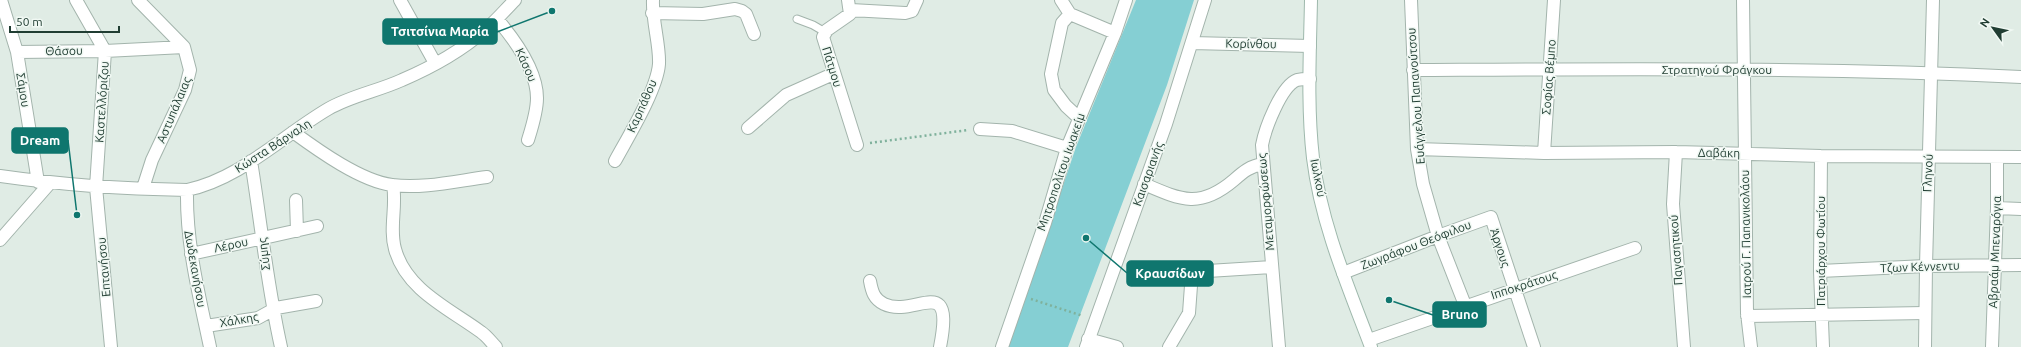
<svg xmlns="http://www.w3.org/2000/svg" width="2021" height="347" font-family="Ubuntu,sans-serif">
<rect width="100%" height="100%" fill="#e0ece5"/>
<path fill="#85cfd3" d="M1136,0H1194L1167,85L1068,347H1006L1042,248L1076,147Z"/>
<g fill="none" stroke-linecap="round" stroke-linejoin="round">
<defs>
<path id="service" d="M797,19L813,25L825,32"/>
<path id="minor" d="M1,0L17,52L38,182
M76,0L105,51L96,187L111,347
M138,0L184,47L190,70L185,90L152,160L143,188
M400,0L435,63
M848,0L850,14L827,30L823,37L857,145
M1061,0L1070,14L1115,33
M1411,0L1417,149L1423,184L1438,236L1465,305
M1743,0L1747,313L1751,347
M851,10L905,13L912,11L917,0
M652,13L703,14L735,9L742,11L746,14L754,34
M1070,14L1062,23L1051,74L1054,90L1066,106L1079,118
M497,19C514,39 537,70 537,98C537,112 532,127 528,140
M1192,43L1310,46
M17,52L105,51L184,47
M1413,70C1616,69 1819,67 2021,77
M748,128L786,95L833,74
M980,129L1012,131L1067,148
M293,132C319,151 361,181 392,185C423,189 456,181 487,177
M1417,149L1544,153L1676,152L1821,156L2021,157
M1676,152L1673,204L1684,347
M1544,153L1554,0
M1821,156L1820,271L1823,347
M251,161C261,223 267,285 281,347
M615,161C628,137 657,90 659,64C660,45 652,21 653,0
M0,176C62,185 124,189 187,190C240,179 282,136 328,109C350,96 378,91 402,80C430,68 461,51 485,30C496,21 505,10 515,0
M1144,184C1181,200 1200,209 1234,180C1243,172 1250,166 1263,164
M393,185C397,206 389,228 395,249C406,290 450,309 481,332C487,336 491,342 496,347
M187,190C186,244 199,295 210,347
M296,200L297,231
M1997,208L2021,209
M0,240L50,183
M191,254L317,226
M1820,271L1926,266L2021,265
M1343,273L1438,236L1491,217L1534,347
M870,281C872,292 874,299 884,304C915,319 955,270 940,347
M1747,316L1925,313
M206,326L258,318L276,308L316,301
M1088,339L1117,347
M1369,340L1635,248
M1002,347L1045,223L1067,148L1115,33L1126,0
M1086,347L1166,124L1205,0
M1169,347L1189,313L1192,272L1272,267
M1279,347L1262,145C1265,129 1281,86 1297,80C1301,79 1306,79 1310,79
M1992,347L1997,208V157"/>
<path id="tertiary" d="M1925,347L1926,266L1933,0"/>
<path id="secondary" d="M1311,0C1310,52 1307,106 1313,158C1321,224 1348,286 1371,347"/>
</defs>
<use href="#service" stroke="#a3b4ac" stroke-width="9"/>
<use href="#minor" stroke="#a3b4ac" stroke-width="14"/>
<use href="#tertiary" stroke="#a3b4ac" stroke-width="14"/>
<use href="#secondary" stroke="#9eb8ac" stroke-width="14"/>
<path stroke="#7fb19c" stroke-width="2.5" stroke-dasharray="2 3" stroke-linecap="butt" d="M870,143L968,130
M1031,299L1083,316"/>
<use href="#service" stroke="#fff" stroke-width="7"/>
<use href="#minor" stroke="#fff" stroke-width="12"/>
<use href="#tertiary" stroke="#fff" stroke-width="12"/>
<use href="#secondary" stroke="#fff" stroke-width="12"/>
</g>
<g text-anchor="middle" stroke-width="3" stroke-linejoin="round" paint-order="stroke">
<g font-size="12" fill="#203d32" stroke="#f0f8f3">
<text transform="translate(1251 44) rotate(1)" y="4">Κορίνθου</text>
<text transform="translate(64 51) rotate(-1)" y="4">Θάσου</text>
<text transform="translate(526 65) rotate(66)" y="4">Κάσου</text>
<text transform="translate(832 67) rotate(73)" y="4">Πάτμου</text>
<text x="1717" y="74">Στρατηγού Φράγκου</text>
<text transform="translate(1549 77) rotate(-86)" y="4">Σοφίας Βέμπο</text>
<text transform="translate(23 90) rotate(81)" y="4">Σάμου</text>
<text transform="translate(1416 96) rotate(-94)" y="4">Ευάγγελου Παπανούτσου</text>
<text transform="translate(102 102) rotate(-86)" y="4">Καστελλόριζου</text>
<text transform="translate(642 106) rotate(-66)" y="4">Καρπάθου</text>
<text transform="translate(174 110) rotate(-67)" y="4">Αστυπάλαιας</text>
<text transform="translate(273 146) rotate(-33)" y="4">Κώστα Βάρναλη</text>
<text transform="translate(1719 153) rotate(1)" y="4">Δαβάκη</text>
<text transform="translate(1061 172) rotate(-71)" y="4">Μητροπολίτου Ιωακείμ</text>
<text transform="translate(1928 173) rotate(-88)" y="4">Γληνού</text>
<text transform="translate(1148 174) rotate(-70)" y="4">Καισαριανής</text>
<text transform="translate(1318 178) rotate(79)" y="4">Ιωλκού</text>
<text transform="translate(1266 202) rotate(-95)" y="4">Μεταμορφώσεως</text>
<text transform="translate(1746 234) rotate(-91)" y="4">Ιατρού Γ. Παπανικολάου</text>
<text transform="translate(231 245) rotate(-12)" y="4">Λέρου</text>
<text transform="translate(1416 245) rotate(-21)" y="4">Ζωγράφου Θεόφιλου</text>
<text transform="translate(1500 248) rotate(72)" y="4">Άργους</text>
<text transform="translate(1676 250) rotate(-94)" y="4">Παγασητικού</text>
<text transform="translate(1821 251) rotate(-90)" y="4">Πατριάρχου Φωτίου</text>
<text transform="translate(1995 252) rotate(-88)" y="4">Αβραάμ Μπεναρόγια</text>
<text transform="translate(264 254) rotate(-97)" y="4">Σύμης</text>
<text transform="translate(104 267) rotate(-95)" y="4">Επτανήσου</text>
<text transform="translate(1920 267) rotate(-2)" y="4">Τζων Κέννεντυ</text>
<text transform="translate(195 269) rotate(80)" y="4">Δωδεκανήσου</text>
<text transform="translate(1524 285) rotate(-18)" y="4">Ιπποκράτους</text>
<text transform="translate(239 320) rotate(-10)" y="4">Χάλκης</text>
</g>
</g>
<path fill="none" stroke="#0f766e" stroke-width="1.5" d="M552 11L497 32M77 215L68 140M1086 238L1127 273M1389 300L1433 315"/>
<g fill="#0f766e" stroke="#f0f8f3" stroke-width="1.5">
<circle cx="552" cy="11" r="4"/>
<circle cx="77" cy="215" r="4"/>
<circle cx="1086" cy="238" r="4"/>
<circle cx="1389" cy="300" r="4"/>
</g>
<g fill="#0f766e" stroke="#0f766e" stroke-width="1.5">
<rect x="383" y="19" width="114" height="25" rx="4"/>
<rect x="12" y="128" width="56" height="25" rx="4"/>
<rect x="1127" y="261" width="86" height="25" rx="4"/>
<rect x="1433" y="302" width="53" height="25" rx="4"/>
</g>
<g font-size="13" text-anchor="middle" font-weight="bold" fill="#fff">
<text x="440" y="36">Τσιτσίνια Μαρία</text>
<text x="40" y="145">Dream</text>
<text x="1170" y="278">Κραυσίδων</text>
<text x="1460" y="319">Bruno</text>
</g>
<g transform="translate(1993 28) rotate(303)" stroke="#f0f8f3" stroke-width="3" paint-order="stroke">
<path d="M0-3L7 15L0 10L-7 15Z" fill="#203d32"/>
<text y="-6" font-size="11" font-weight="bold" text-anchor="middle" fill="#203d32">N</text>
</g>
<path d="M10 26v6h109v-6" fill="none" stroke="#203d32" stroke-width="2"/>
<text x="16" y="26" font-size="12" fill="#203d32" stroke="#f0f8f3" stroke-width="3" paint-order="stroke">50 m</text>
</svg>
